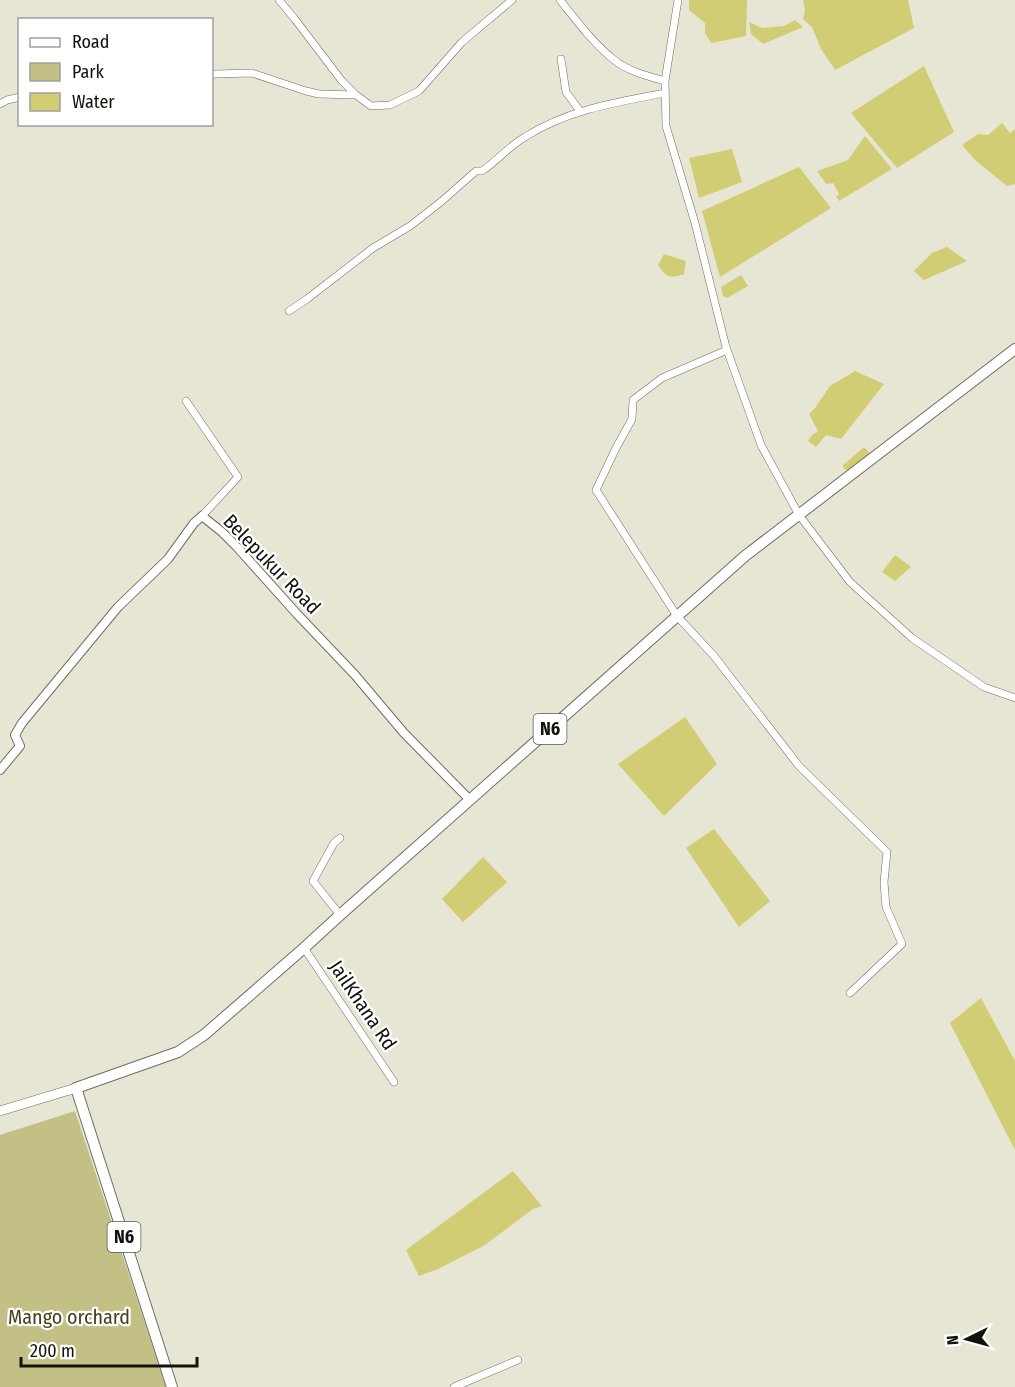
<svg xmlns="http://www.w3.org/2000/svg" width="1015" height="1387" font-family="'Fira Sans Condensed',sans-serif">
<rect width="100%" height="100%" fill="#e7e6d5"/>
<path fill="#c2c084" d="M75,1111L166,1387H0V1135Z"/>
<path fill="#d1cd74" d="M689,0H747L746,36L711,43L705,33V23L689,10Z
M803,0H908L914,28L835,70L821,49L812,27L803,19L805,10Z
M795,20L803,27L763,44L751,34L749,22L762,28L784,26Z
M924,66L954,132L897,168L851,113Z
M1002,123L1010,133L1015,129V184L1007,186L975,160L962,145L978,134L988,135Z
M865,136L892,169L839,201L836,197L839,194L833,183L826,184L817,171L848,160Z
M732,149L742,182L699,198L689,158Z
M799,167L831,208L720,277L702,211Z
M947,247L967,261L924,280L914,271L932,253Z
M664,254L686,261L684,274C670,279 667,278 658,265Z
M741,275L748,286L727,298L723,296L721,287Z
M855,371L884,384L841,439L826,435L816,447L808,441L812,435L818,431L809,414L815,408L830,386Z
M864,447L871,454L849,473L842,466Z
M895,555L911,567L895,581L882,572Z
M685,717L717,764L664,816L618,764Z
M714,829L770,901L739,927L686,848Z
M483,857L507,882L463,922L442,899Z
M981,998L1015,1061V1150L950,1023Z
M513,1171L542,1206L533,1209L485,1245L438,1269L419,1276L406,1250Z"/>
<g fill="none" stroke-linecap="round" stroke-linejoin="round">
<defs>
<path id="minor" d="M279,0L294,18L342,81L356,95L371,106L390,105L419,91L462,42L512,0
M560,0C576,20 593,43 613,59C627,71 647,76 665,81
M678,0L665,81L666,126L695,223L726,347L761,445L799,515L850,582L912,638L984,687L1015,698
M561,59L566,92L580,111
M212,75L215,74L252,73L306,91L319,94L356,95
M0,104L7,100L20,97
M289,311L307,299L373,248L410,226L442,201L476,171H482C497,161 509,146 525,137C567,110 617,102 665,93
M727,350L662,378L633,400L632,419L616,448L596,490L677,616L714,656L799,766L887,852L884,882L886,907L902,944L850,993
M186,401L238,477L202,516
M340,915L313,881L334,843L340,838
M304,948L394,1082
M454,1387L518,1360"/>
<path id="tertiary" d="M0,770L20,746L15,735L22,723L118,607L168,559L194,523L202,516L222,532L237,547L297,614L355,675L404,733L470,800"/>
<path id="secondary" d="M0,1111L76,1088"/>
<path id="trunk" d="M172,1387L76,1088L178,1052L204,1035L304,948L340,915L745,556L1015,349"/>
</defs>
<use href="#minor" stroke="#706f60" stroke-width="8"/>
<use href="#tertiary" stroke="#706f60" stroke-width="10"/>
<use href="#secondary" stroke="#706f60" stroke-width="10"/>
<use href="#trunk" stroke="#706f60" stroke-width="12"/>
<use href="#minor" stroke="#fff" stroke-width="7"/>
<use href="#tertiary" stroke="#fff" stroke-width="8"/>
<use href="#secondary" stroke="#fff" stroke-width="9"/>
<use href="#trunk" stroke="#fff" stroke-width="10"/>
</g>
<g text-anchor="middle" stroke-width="4.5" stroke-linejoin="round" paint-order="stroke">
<g fill="#fff" stroke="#595955" stroke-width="1.5">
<rect x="533.5" y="714" width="33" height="30" rx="4.5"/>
<rect x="107.5" y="1222" width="33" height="30" rx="4.5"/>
</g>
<g font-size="18" font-weight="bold" fill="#12120c">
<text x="550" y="735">N6</text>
<text x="124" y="1243">N6</text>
</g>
<g font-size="20" fill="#12120c" stroke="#fff">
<text transform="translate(272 564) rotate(46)" y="7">Belepukur Road</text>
<text transform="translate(363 1005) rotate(56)" y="7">JailKhana Rd</text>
</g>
<g font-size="20" fill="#44421c" stroke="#fff">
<text x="69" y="1324">Mango orchard</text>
</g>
</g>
<rect x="18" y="18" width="195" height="108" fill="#ffffff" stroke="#a0a09e" stroke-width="1.5"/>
<rect x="30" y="38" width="30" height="9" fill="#ffffff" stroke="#a0a09e" stroke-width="1.5"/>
<text x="72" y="48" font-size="18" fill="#12120c">Road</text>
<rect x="30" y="63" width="30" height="18" fill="#c2c084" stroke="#a0a09e" stroke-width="1.5"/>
<text x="72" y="78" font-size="18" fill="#12120c">Park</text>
<rect x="30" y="93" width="30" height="18" fill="#d1cd74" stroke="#a0a09e" stroke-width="1.5"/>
<text x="72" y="108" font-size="18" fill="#12120c">Water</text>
<g transform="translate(967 1339) rotate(265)" stroke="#ffffff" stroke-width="4.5" paint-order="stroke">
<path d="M0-4.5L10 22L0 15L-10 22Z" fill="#12120c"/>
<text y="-9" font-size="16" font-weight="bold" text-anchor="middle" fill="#12120c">N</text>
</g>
<path d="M21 1357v9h176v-9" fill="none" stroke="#12120c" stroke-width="3"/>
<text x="30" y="1357" font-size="18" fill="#12120c" stroke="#ffffff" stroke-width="4.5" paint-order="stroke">200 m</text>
</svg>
